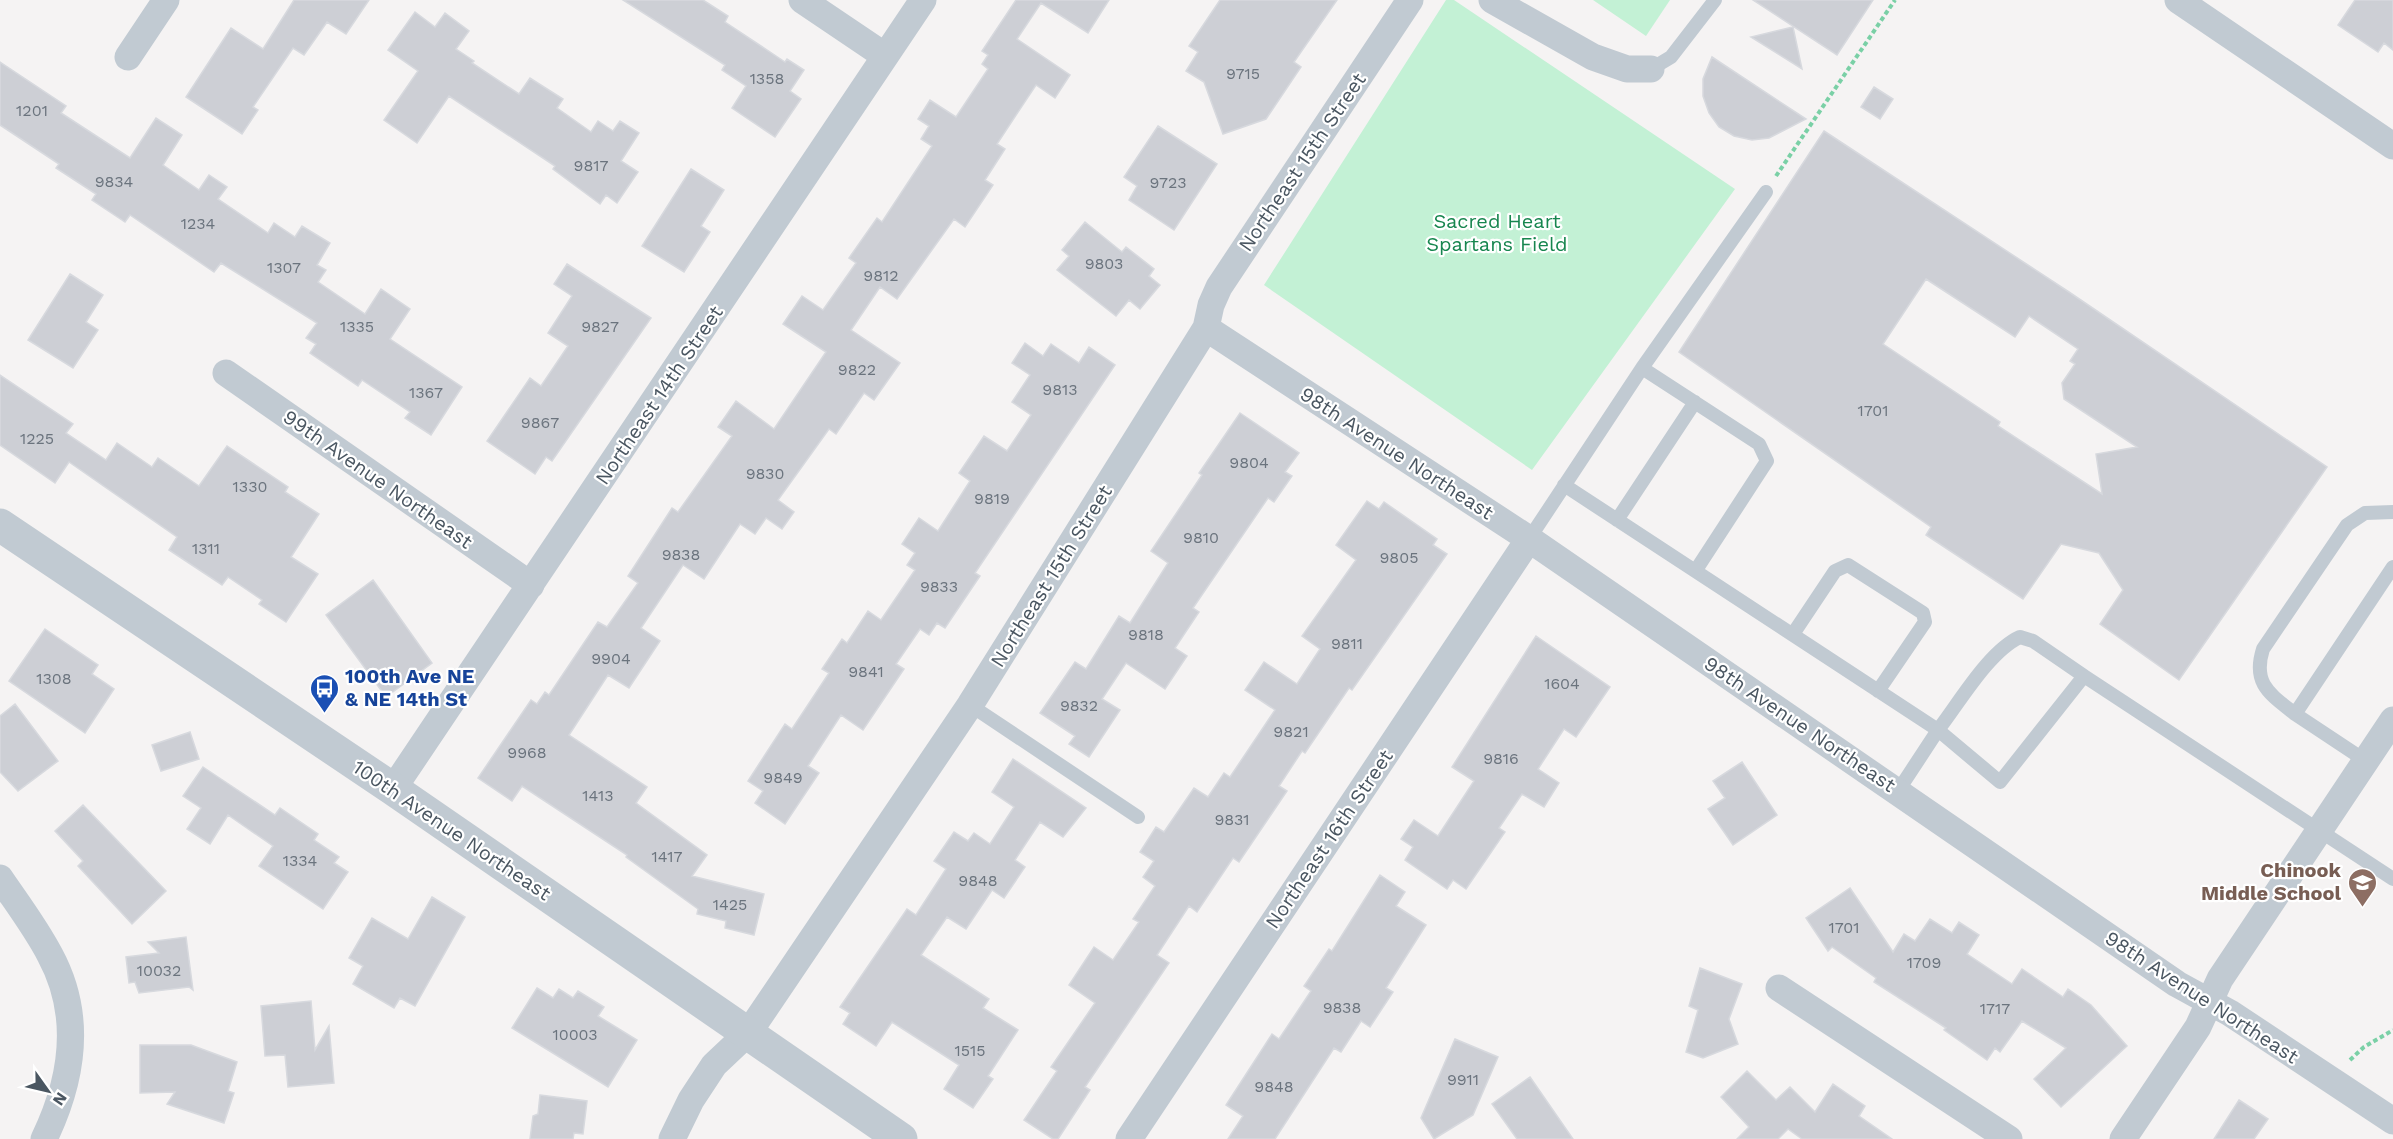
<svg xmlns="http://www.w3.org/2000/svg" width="2393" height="1139" font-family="'Work Sans',sans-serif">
<rect width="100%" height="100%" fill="#f5f3f3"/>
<path fill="#c3f1d5" d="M1446,0H1454L1735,189L1532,470L1264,285Z
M1593,0H1670L1646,36Z"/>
<path fill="#cdcfd5" stroke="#d7d9de" stroke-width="1.5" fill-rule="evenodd" d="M294,0H369L346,34L327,22L304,55L293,48L253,107L258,110L242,134L186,97L231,28L263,49Z
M623,0H703L728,16L725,22L785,62L787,59L804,70L790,91L801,99L775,137L732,108L746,86L722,70L725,65Z
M1016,0H1109L1088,33L1041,3L1017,39L1070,75L1055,98L1036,85L997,144L1005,149L985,180L993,185L965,227L954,219L897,299L880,287L851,330L900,363L874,400L864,393L836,434L829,429L778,500L794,512L782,529L766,518L755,534L740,524L704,579L683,565L641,628L660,641L629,688L608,675L569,735L647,787L636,803L707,855L692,876L764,894L754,935L725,928L726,921L697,914L698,909L626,857L627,855L522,786L512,801L478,778L531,700L537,704L545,692L549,695L598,622L607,627L638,583L628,576L672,508L678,512L732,436L718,427L736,401L774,429L826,352L783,324L802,296L823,310L856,263L849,258L877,218L882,222L932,146L921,139L929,126L918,119L930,100L956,117L988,69L982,64L988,55L982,51Z
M1220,0H1337L1294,62L1301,67L1266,119L1223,134L1204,82L1186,71L1198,52L1189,46Z
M1753,0H1873L1837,55Z
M2355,0H2393V50L2384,43L2378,52L2338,25Z
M415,12L435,27L445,13L469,31L456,49L474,61L472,63L519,94L530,78L563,99L557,108L591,132L598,121L613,131L620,121L639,133L621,161L638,172L617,203L606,195L600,204L553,169L555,166L449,96L417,143L384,120L418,71L388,50Z
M1793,27L1802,69L1751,37Z
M1712,57L1806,119L1769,138L1752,140L1734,136L1719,127L1709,113L1703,96V79Z
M0,62L66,106L61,113L130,158L156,118L182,135L163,165L199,190L209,175L227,187L218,199L268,233L274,223L295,237L302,226L330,243L317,265L326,270L318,282L365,314L381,289L410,309L390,339L462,387L431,435L405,418L410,412L362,380L358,386L310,353L316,344L306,338L317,323L221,263L214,272L130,215L125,222L92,200L96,194L56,168L59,164L0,125Z
M1874,87L1893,99L1880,119L1861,107Z
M1158,126L1217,164L1174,230L1129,200L1137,186L1124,177Z
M1824,131L2069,292L2327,467L2179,680L2100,624L2123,590L2099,553L2061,544L2023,599L1926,535L1931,527L1679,352ZM1926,279L2015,337L2029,316L2078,349L2070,361L2075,364L2062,383L2064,399L2137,447L2096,454L2102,494L1998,426L2000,422L1883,344Z
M691,169L724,190L701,226L710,232L684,272L642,246Z
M1085,222L1122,252L1126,247L1154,269L1149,276L1160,285L1140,309L1129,300L1116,316L1057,270L1069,256L1062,250Z
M567,264L651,318L552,461L546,457L535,474L487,441L530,378L541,386L568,346L548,333L572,296L554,284Z
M70,274L103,295L86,322L98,330L73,368L28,340Z
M1025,343L1043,356L1051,344L1079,363L1089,347L1115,365L975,573L980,576L945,628L937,623L929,635L920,629L896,664L904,669L863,730L841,715L808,766L819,773L785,824L755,803L763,791L748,781L785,724L792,729L829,673L822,669L842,639L847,643L868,611L881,620L915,570L907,565L915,553L902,544L919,518L938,531L970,481L959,473L984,436L1007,451L1031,415L1012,402L1030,375L1012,363Z
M0,375L73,424L66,433L106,460L117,443L152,467L158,458L199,486L227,446L288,487L285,492L319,514L291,557L318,574L286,622L259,604L262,600L228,577L222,585L169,550L177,537L69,462L55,483L0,445Z
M1240,413L1299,453L1285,472L1292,476L1274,502L1268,498L1193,608L1199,612L1175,648L1187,656L1165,689L1126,663L1102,699L1120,710L1089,757L1069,744L1075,736L1040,713L1075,662L1086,669L1119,616L1130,623L1168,563L1151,551L1202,475L1199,473Z
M1367,501L1379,509L1384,502L1437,539L1433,545L1447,554L1352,690L1349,688L1305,753L1302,751L1279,786L1287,791L1239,862L1233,858L1197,912L1189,906L1157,955L1169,963L1085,1087L1090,1090L1058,1139H1053L1024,1120L1057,1071L1051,1067L1095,1003L1069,985L1094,947L1113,960L1139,922L1133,919L1155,886L1143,877L1154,861L1140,852L1156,827L1164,832L1194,788L1208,797L1224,773L1230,777L1275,710L1245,690L1264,662L1297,684L1320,649L1302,636L1356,560L1336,545Z
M373,580L432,663L386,697L326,615Z
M45,629L98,665L92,674L114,689L85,733L9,681Z
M1536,636L1610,687L1576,737L1564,729L1538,769L1559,783L1544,807L1522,794L1499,828L1505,832L1466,889L1453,880L1447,889L1405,860L1413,847L1401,839L1414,820L1438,836L1474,781L1452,767Z
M15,704L58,761L18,791L0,772V716Z
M190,732L199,759L161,771L152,745Z
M1013,759L1086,808L1063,837L1040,822L1015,860L1025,867L1004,898L992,890L966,929L947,917L921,955L989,999L983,1008L1018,1030L988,1076L993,1079L973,1108L944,1089L959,1065L892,1022L876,1046L843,1024L850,1013L840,1007L907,909L916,915L946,869L934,861L954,832L968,841L974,833L990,844L1014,807L992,792Z
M1742,762L1777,815L1733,845L1708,809L1725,798L1713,781Z
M203,767L275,815L280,808L318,834L314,840L339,857L334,863L348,872L323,909L259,866L273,846L228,815L210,844L187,829L201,808L183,796Z
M83,805L166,891L132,924L78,866L83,861L55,831Z
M1380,875L1405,892L1396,906L1426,925L1386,988L1393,992L1370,1027L1361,1021L1341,1052L1334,1048L1275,1139H1228L1243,1116L1226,1105L1272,1034L1279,1039L1311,991L1304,986L1329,949L1332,951Z
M1850,888L1893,952L1904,934L1915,941L1930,919L1952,933L1959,922L1979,935L1967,954L2012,984L2022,969L2063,997L2068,989L2091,1005L2127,1046L2061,1107L2034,1079L2066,1048L2022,1021L2000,1052L1995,1048L1987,1060L1944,1030L1946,1028L1874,982L1876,978L1832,947L1828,951L1806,918Z
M432,897L465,917L415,1006L400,998L394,1008L353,984L363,966L349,958L372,918L408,939Z
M186,937L193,990L189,987L139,993L135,982L129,983L126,957L159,953L148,942Z
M1700,968L1742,984L1729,1019L1738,1044L1703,1058L1686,1052L1698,1010L1689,1006Z
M537,988L553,998L559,989L573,998L578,991L604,1007L598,1016L637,1040L608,1087L512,1028Z
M311,1001L315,1050L329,1026L334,1083L288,1087L285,1055L265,1056L261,1006Z
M1455,1039L1498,1057L1473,1115L1434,1139L1421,1118Z
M140,1045H191L237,1062L228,1091L234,1093L224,1123L167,1104L175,1092L140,1093Z
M1747,1071L1776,1100L1790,1087L1815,1112L1833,1084L1865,1106L1859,1116L1892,1139H1802L1788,1129L1778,1139H1737L1749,1127L1721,1097Z
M1530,1077L1573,1139H1517L1492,1104Z
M540,1095L587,1101L583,1134L574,1133L573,1139H530L533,1116L538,1114Z
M2239,1100L2268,1119L2254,1139H2214Z"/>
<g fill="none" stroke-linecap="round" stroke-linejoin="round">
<path stroke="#7ad0a6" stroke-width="4" stroke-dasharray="4.5 3" stroke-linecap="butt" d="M1776,176L1895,0
M2350,1060L2364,1047L2393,1030"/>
<path stroke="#c1cad2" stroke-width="14" d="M1651,69L1671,57L1715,0
M1642,368L1759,444L1767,461L1696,570
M1564,485L1938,730C1959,703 1989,651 2020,637L2033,641L2084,676
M1617,520L1695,402
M1529,539L1642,368L1766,192
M1793,634L1835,571L1848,565L1923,613L1925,622L1878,691
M970,705L1138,817
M2295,714C2270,694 2252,684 2263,649L2347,525L2365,513L2393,512
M2366,761L2295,714L2393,567
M1898,791L1938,730L2000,782L2084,676L2393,879"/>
<path stroke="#c1cad2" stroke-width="27" d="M802,0L885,56
M1492,0L1593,57L1627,69H1651
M2178,0L2393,146
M128,57L166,0
M1206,328L1529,539L2177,984L2230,1013L2393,1121
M226,373L531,585
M393,789L923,0
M0,878C17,903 36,928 50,955C83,1016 73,1079 44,1139
M1779,988L2009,1139
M672,1139L691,1100L714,1065L749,1032L970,705L1206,328L1211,305L1219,287L1410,0
M1129,1139L1529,539
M2123,1139L2198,1027L2220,979L2393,720"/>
<path stroke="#c1cad2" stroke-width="33" d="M0,525L393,789L901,1139"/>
</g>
<defs>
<symbol id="bus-pin" viewBox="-11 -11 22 30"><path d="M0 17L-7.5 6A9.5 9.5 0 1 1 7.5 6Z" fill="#1a4fb4" stroke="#fff"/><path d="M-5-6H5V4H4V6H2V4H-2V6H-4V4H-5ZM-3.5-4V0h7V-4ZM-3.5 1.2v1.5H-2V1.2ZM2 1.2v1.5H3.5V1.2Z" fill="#fff"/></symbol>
<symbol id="school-pin" viewBox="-11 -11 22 30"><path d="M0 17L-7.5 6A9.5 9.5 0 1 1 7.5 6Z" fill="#8d6e63" stroke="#fff"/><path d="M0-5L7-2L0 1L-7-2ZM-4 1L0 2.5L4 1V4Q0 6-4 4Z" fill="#fff"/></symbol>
</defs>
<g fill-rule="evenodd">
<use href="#bus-pin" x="308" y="672" width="33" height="45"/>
<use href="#school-pin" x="2346" y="866" width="33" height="45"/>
</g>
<g text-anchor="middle" stroke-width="4.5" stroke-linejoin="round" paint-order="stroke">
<g font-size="16" fill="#6b747e">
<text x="1243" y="79">9715</text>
<text x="767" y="84">1358</text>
<text x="32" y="116">1201</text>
<text x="591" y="171">9817</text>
<text x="114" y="187">9834</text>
<text x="1168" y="188">9723</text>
<text x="198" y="229">1234</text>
<text x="1104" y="269">9803</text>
<text x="284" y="273">1307</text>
<text x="881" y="281">9812</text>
<text x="357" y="332">1335</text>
<text x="600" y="332">9827</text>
<text x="857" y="375">9822</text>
<text x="1060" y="395">9813</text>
<text x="426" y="398">1367</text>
<text x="1873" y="416">1701</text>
<text x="540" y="428">9867</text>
<text x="37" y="444">1225</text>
<text x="1249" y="468">9804</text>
<text x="765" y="479">9830</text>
<text x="250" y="492">1330</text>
<text x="992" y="504">9819</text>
<text x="1201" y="543">9810</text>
<text x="206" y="554">1311</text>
<text x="681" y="560">9838</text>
<text x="1399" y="563">9805</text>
<text x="939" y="592">9833</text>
<text x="1146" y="640">9818</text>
<text x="1347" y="649">9811</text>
<text x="611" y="664">9904</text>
<text x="866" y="677">9841</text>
<text x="54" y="684">1308</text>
<text x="1562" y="689">1604</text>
<text x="1079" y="711">9832</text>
<text x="1291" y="737">9821</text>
<text x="527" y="758">9968</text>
<text x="1501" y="764">9816</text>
<text x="783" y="783">9849</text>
<text x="598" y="801">1413</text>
<text x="1232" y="825">9831</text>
<text x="667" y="862">1417</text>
<text x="300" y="866">1334</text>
<text x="978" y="886">9848</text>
<text x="730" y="910">1425</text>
<text x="1844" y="933">1701</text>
<text x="1924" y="968">1709</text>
<text x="159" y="976">10032</text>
<text x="1342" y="1013">9838</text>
<text x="1995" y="1014">1717</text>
<text x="575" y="1040">10003</text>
<text x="970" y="1056">1515</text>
<text x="1463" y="1085">9911</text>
<text x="1274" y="1092">9848</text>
</g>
<g font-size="20" fill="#4a5661" stroke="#fff">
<text transform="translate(1302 162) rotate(-56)" y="7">Northeast 15th Street</text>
<text transform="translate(659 395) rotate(-56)" y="7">Northeast 14th Street</text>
<text transform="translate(1397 453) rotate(33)" y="7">98th Avenue Northeast</text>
<text transform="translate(378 479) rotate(35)" y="7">99th Avenue Northeast</text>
<text transform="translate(1051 576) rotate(-58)" y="7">Northeast 15th Street</text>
<text transform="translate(1800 724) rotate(34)" y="7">98th Avenue Northeast</text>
<text transform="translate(452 830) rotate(34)" y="7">100th Avenue Northeast</text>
<text transform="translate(1329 839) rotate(-56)" y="7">Northeast 16th Street</text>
<text transform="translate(2202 997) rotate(33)" y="7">98th Avenue Northeast</text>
</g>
<g font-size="20" fill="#17864f" stroke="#fff">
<text x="1497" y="228">Sacred Heart<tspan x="1497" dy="23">Spartans Field</tspan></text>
</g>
<g font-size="20" font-weight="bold" fill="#164399" stroke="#fff" text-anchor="start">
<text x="345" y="683">100th Ave NE<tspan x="345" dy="23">&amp; NE 14th St</tspan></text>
</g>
<g font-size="20" font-weight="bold" fill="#785e54" stroke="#fff" text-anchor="end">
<text x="2341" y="877">Chinook<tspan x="2341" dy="23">Middle School</tspan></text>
</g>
</g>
<g transform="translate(48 1091) rotate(124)" stroke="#ffffff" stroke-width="4.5" paint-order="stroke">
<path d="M0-4.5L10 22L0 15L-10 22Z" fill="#4a5661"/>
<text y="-9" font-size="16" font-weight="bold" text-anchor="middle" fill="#4a5661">N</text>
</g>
</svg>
